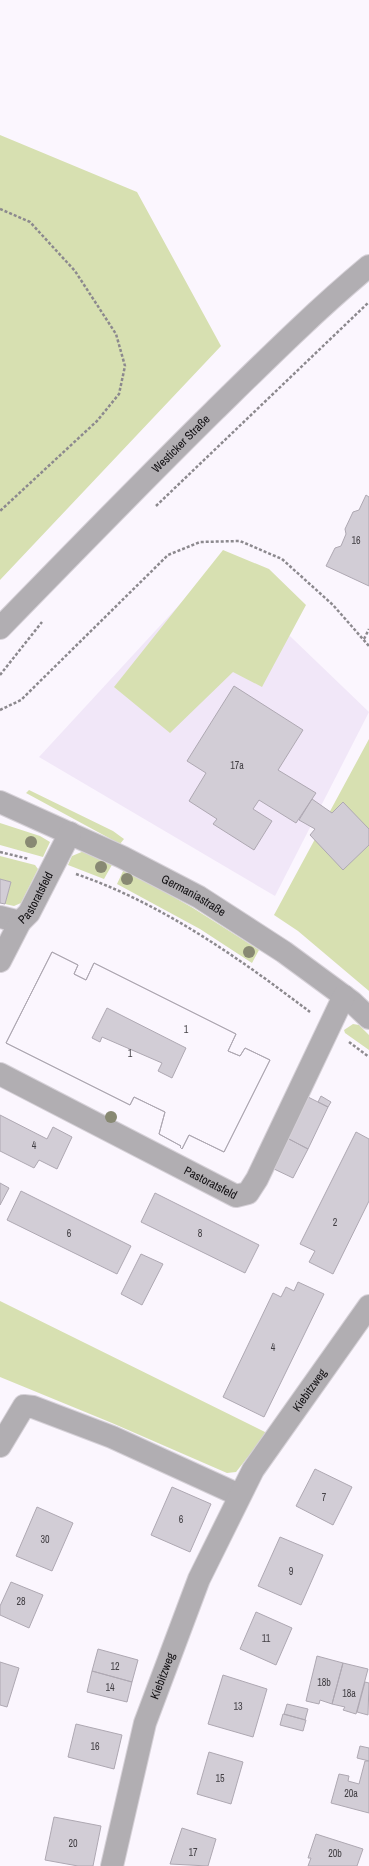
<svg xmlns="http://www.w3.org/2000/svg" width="369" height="1866" font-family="'Archivo Narrow',sans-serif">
<rect width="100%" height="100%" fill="#fbf6fe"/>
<path fill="#f1e7f8" d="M216,565L369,712L275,896L39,757Z"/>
<path fill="#d7e0b1" d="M0,135L137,192L221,346L0,580Z
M223,550L269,569L306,605L262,687L233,672L170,733L114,687Z
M369,739V991L298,931L274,915Z
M29,790L113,831L124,839L120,844L26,793Z
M0,823L40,836L50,842L43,857L0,845Z
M84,851L113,863L104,879L68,865L72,856Z
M0,856L35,865L38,869L21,903L14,906L5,904L11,882L0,879Z
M124,869L193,908L259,950L252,963L200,929L117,884Z
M353,1024L359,1025L369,1035V1050L345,1033L344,1030Z
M0,1301L267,1433L236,1472L227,1473L112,1423L0,1377Z"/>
<path fill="#d2cdd6" stroke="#aea8b2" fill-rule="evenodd" d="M366,495L369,497V586L326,566L335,548L341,546L346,534L345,529L353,512L359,510Z
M234,686L303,730L278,770L316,793L296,823L259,800L253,809L272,821L254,850L213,824L217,819L189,801L206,773L187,761Z
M312,799L332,813L343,802L369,829V845L343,870L310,835L315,829L299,820Z
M0,879L11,882L5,904L0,903Z
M52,952L78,965L74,974L86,980L94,963L236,1034L228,1051L240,1056L245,1048L270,1060L224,1152L189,1135L182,1149L180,1147L181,1146L159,1134L165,1112L134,1097L130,1105L6,1043ZM107,1008L186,1048L172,1078L158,1071L162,1063L102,1037L100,1042L92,1038Z
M52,952L78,965L74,974L86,980L94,963L236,1034L228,1051L240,1056L245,1048L270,1060L224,1152L189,1135L182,1149L180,1147L181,1146L159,1134L165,1112L134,1097L130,1105L6,1043Z
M321,1096L331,1102L328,1107L318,1102Z
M308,1097L328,1107L308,1149L287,1138Z
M0,1115L47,1139L53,1127L72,1137L57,1169L39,1160L34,1168L0,1151Z
M356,1132L369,1139V1201L333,1274L309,1262L315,1251L300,1244Z
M287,1138L308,1149L293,1178L272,1168Z
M0,1183L9,1188L0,1205Z
M21,1191L131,1246L117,1274L7,1220Z
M155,1193L259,1245L245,1273L141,1222Z
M141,1254L163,1264L142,1305L121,1294Z
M298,1282L324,1294L264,1417L223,1397L273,1293L281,1297L286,1287L294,1291Z
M315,1469L352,1487L333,1525L296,1506Z
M172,1487L211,1504L190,1552L151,1535Z
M37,1507L73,1523L52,1571L16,1556Z
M280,1537L323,1555L301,1605L258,1586Z
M11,1582L43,1595L29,1628L0,1615V1606Z
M256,1612L292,1628L276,1665L240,1649Z
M98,1649L138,1660L132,1682L92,1671Z
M317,1656L343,1663L332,1704L320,1700L319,1704L306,1701Z
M0,1662L19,1668L7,1707L0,1705Z
M343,1663L368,1669L356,1714L343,1710L345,1707L332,1704Z
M92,1671L132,1682L127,1702L87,1692Z
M223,1675L267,1689L253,1737L208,1724Z
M365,1682L369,1683L368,1715L357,1712Z
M287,1704L308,1709L305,1720L284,1714Z
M283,1714L306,1720L303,1731L280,1725Z
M76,1724L122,1735L114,1769L68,1757Z
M360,1746L369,1748V1761L357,1758Z
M209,1752L243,1762L231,1804L197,1794Z
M365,1761H369V1813L331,1803L339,1774L349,1776L348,1781L359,1784Z
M54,1817L101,1826L93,1866H78L45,1860Z
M182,1828L216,1839L208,1866L170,1864Z
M316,1834L363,1849L357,1866H308L311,1858H308Z"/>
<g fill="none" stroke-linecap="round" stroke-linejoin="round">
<defs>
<g id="minor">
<path id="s1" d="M0,628C71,555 142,482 214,411C265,361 315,311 369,266"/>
<path id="s2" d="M0,802L122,857L199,897L284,952L352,1002L369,1018"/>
<path d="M0,917L20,922"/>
<path id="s3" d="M0,961L20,922L29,913L70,833"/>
<path id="s4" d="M0,1074L236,1196L248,1193L257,1179L344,996"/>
<path d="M0,1446L24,1406L33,1407L112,1437L239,1495"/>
<path id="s5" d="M112,1866L145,1723L199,1579L253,1470L369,1306"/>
</g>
</defs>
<use href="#minor" stroke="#d6d1d8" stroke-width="24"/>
<path stroke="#8c898e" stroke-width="2.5" stroke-dasharray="3 2" stroke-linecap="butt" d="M0,209L30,222L75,271L116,334L125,366L119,394L97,421L0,511
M156,506L369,302
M364,639L369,629
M0,675L42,622
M0,710L21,700L168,555L200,542L240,541L282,559L333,605L369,646
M0,852L29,859
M76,874C161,903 239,958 310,1012
M349,1042L369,1057"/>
<use href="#minor" stroke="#b1aeb2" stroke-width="22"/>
</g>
<g fill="#888973">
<circle cx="31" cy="842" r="6"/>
<circle cx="101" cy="867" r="6"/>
<circle cx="127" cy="879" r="6"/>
<circle cx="249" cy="952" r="6"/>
<circle cx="111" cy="1117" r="6"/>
</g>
<g text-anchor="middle" stroke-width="3.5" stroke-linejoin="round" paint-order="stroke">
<g font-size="10" fill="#423f44">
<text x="356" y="544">16</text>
<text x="237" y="769">17a</text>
<text x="186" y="1033">1</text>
<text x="130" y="1057">1</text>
<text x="34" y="1149">4</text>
<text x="335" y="1226">2</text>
<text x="69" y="1237">6</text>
<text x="200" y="1237">8</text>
<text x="273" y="1351">4</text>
<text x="324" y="1501">7</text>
<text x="181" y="1523">6</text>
<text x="45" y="1543">30</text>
<text x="291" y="1575">9</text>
<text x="21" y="1605">28</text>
<text x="266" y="1642">11</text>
<text x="115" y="1670">12</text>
<text x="324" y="1686">18b</text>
<text x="110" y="1691">14</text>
<text x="349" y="1697">18a</text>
<text x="238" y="1710">13</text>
<text x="95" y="1750">16</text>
<text x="220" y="1782">15</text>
<text x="351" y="1797">20a</text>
<text x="73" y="1847">20</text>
<text x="193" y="1856">17</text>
<text x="335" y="1857">20b</text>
</g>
<g font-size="12" fill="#121013" stroke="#fbf6fe">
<text dy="4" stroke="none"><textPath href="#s1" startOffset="258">Westicker Straße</textPath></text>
<text dy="4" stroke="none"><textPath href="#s2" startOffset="215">Germaniastraße</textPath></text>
<text dy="4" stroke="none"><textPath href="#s3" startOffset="73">Pastoratsfeld</textPath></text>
<text dy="4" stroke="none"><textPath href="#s4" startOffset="237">Pastoratsfeld</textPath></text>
<text dy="4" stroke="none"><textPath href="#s5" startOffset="520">Kiebitzweg</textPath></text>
<text dy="4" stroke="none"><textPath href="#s5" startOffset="197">Kiebitzweg</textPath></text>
</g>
</g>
</svg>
